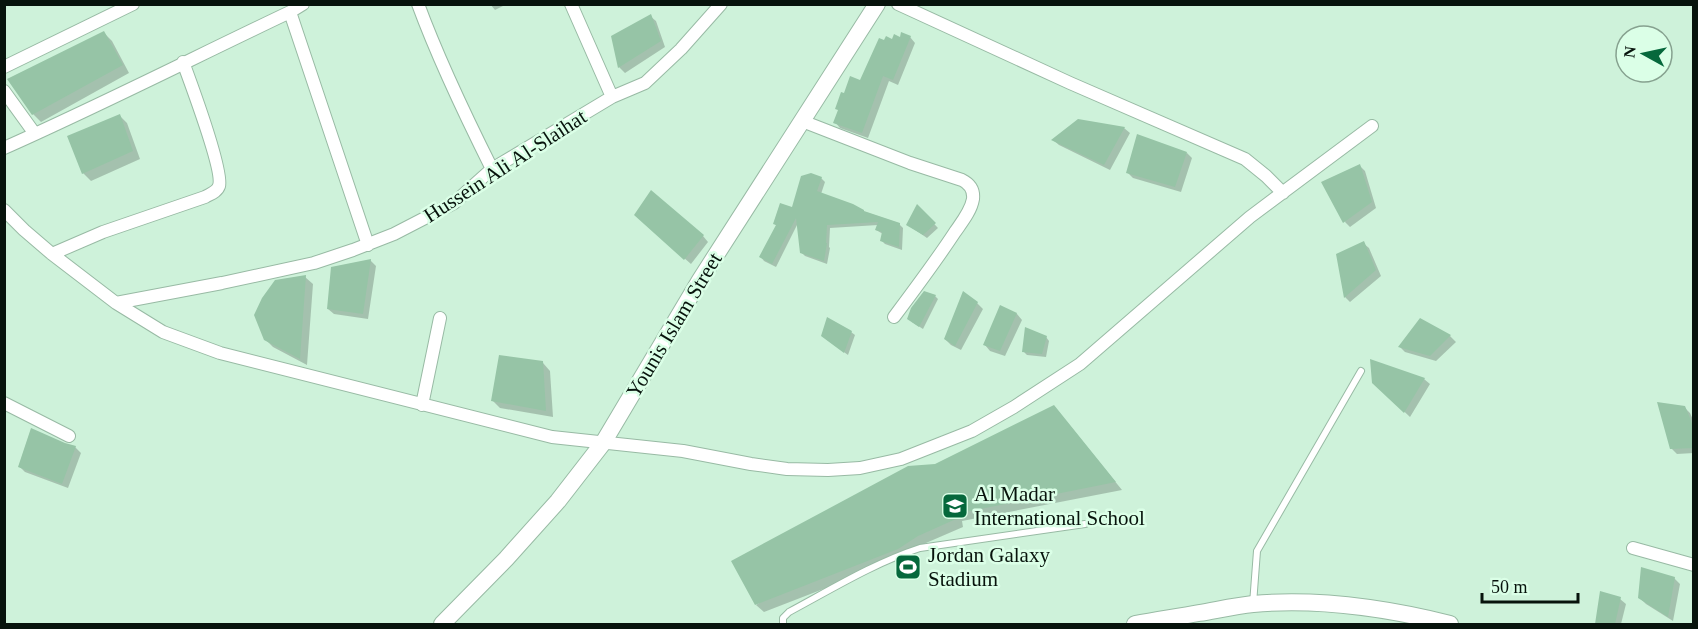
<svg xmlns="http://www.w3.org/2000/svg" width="1698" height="629" font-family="Georgia,serif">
<rect width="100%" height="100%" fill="#cef2da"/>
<path fill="#0003" d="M490,4H507L495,10Z
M650,16L656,21L665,47L625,73L619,67L612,37Z
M104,33L112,41L129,73L41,122L33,114Z
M910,37L915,43L898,85L889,81L868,138L840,128L835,122L844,95L861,82L900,38Z
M120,116L127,123L140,159L91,181L83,173L69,137Z
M1078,121L1124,128L1130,133L1110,170L1059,145L1053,140Z
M1187,153L1192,158L1181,192L1133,178L1128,173Z
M1360,166L1365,171L1376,208L1350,227L1345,222Z
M821,178L825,182L821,194L880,220L899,224L903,228L902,250L885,244L882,241L883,234L876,230L878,225L830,228L829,247L830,248L827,264L805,256L801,252L798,223L776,267L764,261L761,257L777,226L774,223L793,209Z
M918,207L938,228L927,238L908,225Z
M642,221L703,236L708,242L691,264Z
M1363,243L1369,248L1381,276L1350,302L1345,297L1338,255Z
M370,260L376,266L368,319L334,314L328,309Z
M305,277L313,284L307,365L273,347L265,339Z
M935,296L938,299L923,329L912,322Z
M977,303L983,309L961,350L951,345L945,339Z
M1000,307L1017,314L1022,320L1005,356L990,351L985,345Z
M1421,320L1450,336L1456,342L1436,361L1405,352L1400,347Z
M851,332L855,335L848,355L826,339Z
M1046,337L1049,341L1046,357L1027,355L1024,352Z
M543,363L550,371L553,417L500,408L493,401Z
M1424,379L1430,384L1410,417L1373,382Z
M1054,406L1122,490L962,521L963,527L926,543L906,557L764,612L756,605Z
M1684,407L1690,413L1694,422V453L1677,454L1671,448Z
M65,445L75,447L81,453L68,488L25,472L19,466Z
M1674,578L1680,584L1673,621L1646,604L1640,598Z
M1601,593L1620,599L1626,604L1621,624H1596Z"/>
<path fill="#96c4a6" d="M651,14L661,41L618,68L611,36Z
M104,31L123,65L32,115L7,79Z
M901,32L911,36L893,80L883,76L862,133L833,123L838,110L835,109L841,92L844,93L850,76L860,80L879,38L884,40L886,36L892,39L894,34L900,37Z
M120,114L133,151L82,174L67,136Z
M1078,119L1125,127L1104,165L1051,140Z
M1137,134L1187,152L1175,187L1126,173Z
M1360,164L1372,202L1343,223L1321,182Z
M811,173L822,177L817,191L853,204L864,210V211L900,223L899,247L880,241L882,232L875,230L878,222L827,225L826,243H827L824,261L800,253L796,218L772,264L759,257L776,225L773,224L780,203L792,207L801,176Z
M651,190L704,235L684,260L634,215Z
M917,204L936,223L923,235L906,225Z
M1364,241L1376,270L1344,298L1336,254Z
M371,259L363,314L327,309L331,267Z
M306,275L300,359L264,340L254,315L262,298L275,280Z
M924,291L936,295L919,327L907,319L911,308Z
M963,291L978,302L955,346L944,339Z
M1000,305L1017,313L1000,351L983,345Z
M827,317L852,331L844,353L821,336Z
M1420,318L1451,335L1430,356L1398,347Z
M1025,327L1047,336L1042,354L1022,352Z
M499,355L543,361L546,411L491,401Z
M1370,359L1425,378L1404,413L1372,383Z
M1657,402L1685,406L1694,428V448L1670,449Z
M1054,405L1116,482L955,514L956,519L918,536L898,549L755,605L731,561L908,466L935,464Z
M31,428L65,443L76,446L62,484L18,467Z
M1641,567L1675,577L1668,617L1638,598Z
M1600,591L1621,597L1615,624H1595Z"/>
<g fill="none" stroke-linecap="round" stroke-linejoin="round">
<defs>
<path id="lane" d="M1253,604L1257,551L1361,371
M783,624V618L789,612C832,589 874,563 920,548L1085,524"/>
<path id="street" d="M418,4C439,61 465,115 492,169
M571,4L612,97
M898,4L1070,83L1245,159L1266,176L1283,193
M290,12L368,245
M4,67L133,4
M4,91L35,134
M802,121L910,163L962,180C970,184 974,190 973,199C971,211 962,222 955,232C936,261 915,289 894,317
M4,148C101,105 195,57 290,12L303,4
M4,210L24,230L52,254L116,303L163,332L220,353L552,437L683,451L751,464L787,469L828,470L860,468L901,459L972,431L1014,407L1080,364L1250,217L1372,126
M52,254L103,232L205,197C210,194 217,192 219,186C224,172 190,81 183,62
M116,303L222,283L314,263L353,250L394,234L454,203L492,169L612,97L645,83L681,49L721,4
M4,403L69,436
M422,405L440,318
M1633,548L1694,565"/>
<path id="secondary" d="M442,624L506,559L558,501L603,443L700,280L877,4
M1135,624C1156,620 1177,617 1199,613C1217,610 1235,606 1253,604C1320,598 1386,608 1450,624"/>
</defs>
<use href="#lane" stroke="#98baa4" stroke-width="8"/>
<use href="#street" stroke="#98baa4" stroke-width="14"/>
<use href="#secondary" stroke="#98baa4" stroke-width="18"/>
<use href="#lane" stroke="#fff" stroke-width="6"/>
<use href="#street" stroke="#fff" stroke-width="12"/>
<use href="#secondary" stroke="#fff" stroke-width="16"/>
</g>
<defs>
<symbol id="school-square" viewBox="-11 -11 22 22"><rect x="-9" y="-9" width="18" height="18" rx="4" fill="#06683c" stroke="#dbffe7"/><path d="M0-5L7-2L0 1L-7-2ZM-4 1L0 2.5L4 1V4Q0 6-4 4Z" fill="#fff"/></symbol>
<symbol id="stadium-square" viewBox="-11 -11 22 22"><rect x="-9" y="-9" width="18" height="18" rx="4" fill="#06683c" stroke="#dbffe7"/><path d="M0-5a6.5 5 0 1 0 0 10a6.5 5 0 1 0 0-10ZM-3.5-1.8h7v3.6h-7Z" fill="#fff"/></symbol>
</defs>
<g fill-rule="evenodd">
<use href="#school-square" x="940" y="491" width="30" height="30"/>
<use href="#stadium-square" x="893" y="552" width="30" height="30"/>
</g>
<g text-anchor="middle" stroke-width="5" stroke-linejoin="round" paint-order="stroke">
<g font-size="21" fill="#07130c" stroke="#dbffe7">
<text transform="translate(505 166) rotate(-33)" y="7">Hussein Ali Al-Slaihat</text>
<text transform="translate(674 325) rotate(-59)" y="7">Younis Islam Street</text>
</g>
<g font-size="21" fill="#07130c" stroke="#dbffe7" text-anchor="start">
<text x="974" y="501">Al Madar<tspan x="974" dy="24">International School</tspan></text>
<text x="928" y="562">Jordan Galaxy<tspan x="928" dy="24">Stadium</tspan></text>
</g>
</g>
<rect width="1698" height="629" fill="none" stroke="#07130c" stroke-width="12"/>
<g transform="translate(1644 54) rotate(278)"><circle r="28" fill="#dbffe7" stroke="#86a18f" stroke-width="1.5"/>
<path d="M0-4.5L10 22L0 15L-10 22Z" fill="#06683c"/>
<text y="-9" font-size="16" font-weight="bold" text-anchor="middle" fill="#07130c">N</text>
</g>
<path d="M1482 593v9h96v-9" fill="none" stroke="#07130c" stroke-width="3"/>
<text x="1491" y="593" font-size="18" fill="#07130c" stroke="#dbffe7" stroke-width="4.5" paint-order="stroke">50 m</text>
</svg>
